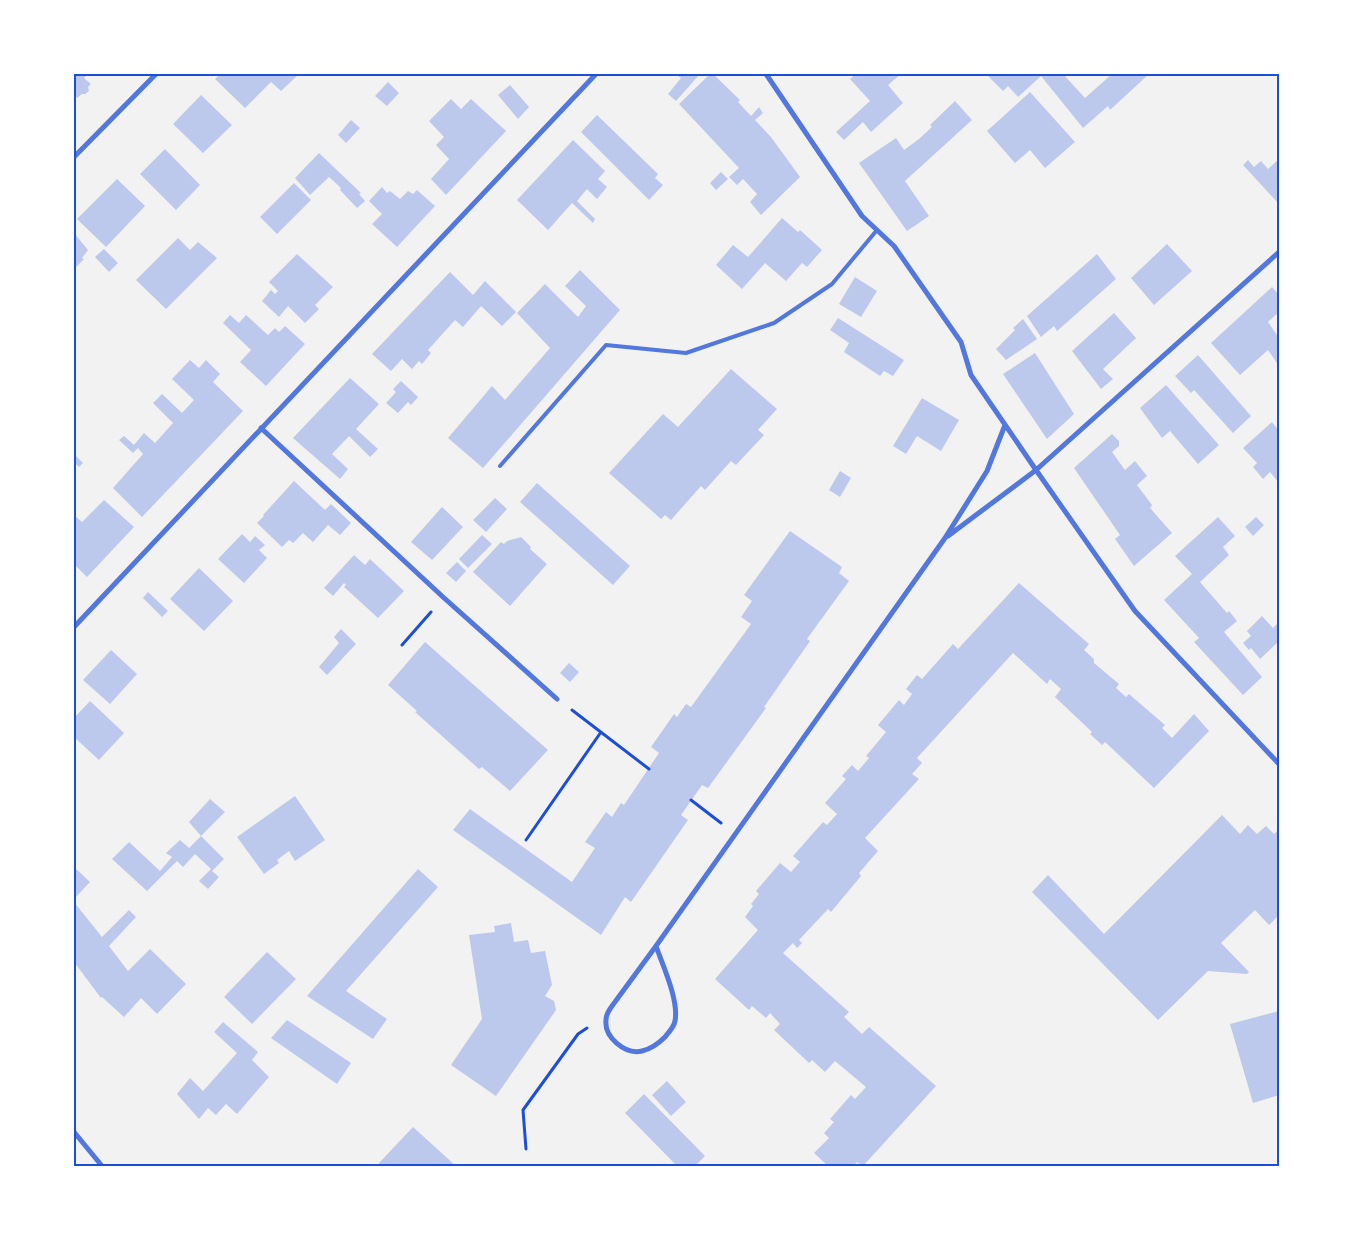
<svg xmlns="http://www.w3.org/2000/svg" width="1353" height="1240" font-family="Manrope,sans-serif">
<rect width="100%" height="100%" fill="#f2f2f2"/>
<path fill="#bdc9ec" d="M74,74H88L84,78L91,84L88,87L89,91L85,94H82L77,98L74,94Z
M220,74H299L281,91L271,82L245,108L215,79Z
M675,74H700L676,101L668,94L681,78Z
M710,74H713L740,100L738,102L751,116L759,107L763,113L755,120L771,137L800,177L761,215L750,202L757,194L743,179L737,185L729,177L739,168L679,104Z
M856,74H901L888,85L903,103L871,132L863,122L844,140L836,132L870,101L850,79Z
M986,74H1063L1085,98L1112,74H1149L1110,110L1108,106L1083,128L1041,76L1018,97L1008,86L1003,91Z
M388,82L399,93L387,106L375,96Z
M510,85L529,107L518,119L498,95Z
M1030,92L1075,142L1045,168L1030,150L1015,163L987,131Z
M201,95L232,125L203,153L173,124Z
M451,99L461,109L471,99L506,131L446,195L431,179L449,159L436,145L444,137L429,121Z
M955,101L972,120L905,181L929,216L907,231L859,163L896,138L904,150L919,139L932,127L930,125Z
M597,115L658,174L655,178L663,185L649,200L581,132Z
M351,120L360,128L346,143L338,135Z
M573,140L605,171L598,179L607,187L597,199L587,189L577,201L595,219L593,223L572,203L548,230L517,200Z
M165,149L200,185L176,210L140,174Z
M319,153L361,193L359,194L365,201L357,208L340,190L341,188L329,177L310,195L295,178Z
M1279,159V204L1243,165L1248,160L1254,167L1261,161L1268,169Z
M721,172L728,179L716,190L710,183Z
M117,179L145,206L106,247L77,219Z
M294,183L311,200L277,234L260,217Z
M382,187L387,193L390,191L400,199L408,191L413,194L417,190L435,206L397,247L372,224L382,214L369,201Z
M782,218L798,232L800,230L822,250L807,267L802,263L786,281L765,263L742,289L716,265L733,245L748,257Z
M74,233L88,250L82,258L84,259L74,269Z
M178,238L190,250L198,242L217,258L166,309L136,280Z
M1167,244L1192,271L1154,305L1131,278Z
M104,249L118,263L109,272L95,257Z
M297,254L333,287L315,305L319,309L305,323L288,306L279,317L262,301L271,290L275,294L278,291L269,282Z
M1097,254L1116,279L1057,331L1054,326L1041,337L1027,316Z
M580,270L620,310L483,468L448,438L492,386L505,400L550,348L517,313L545,284L578,317L586,306L565,286Z
M450,272L473,295L485,281L516,312L502,326L481,306L463,327L455,320L428,350L431,353L422,364L419,361L412,369L402,359L391,371L372,354Z
M855,277L877,291L861,317L839,304Z
M1272,287L1279,295V312L1268,322L1279,338V366L1268,350L1240,375L1211,343Z
M1114,313L1136,338L1103,369L1113,379L1101,389L1072,351Z
M230,315L239,323L246,315L268,335L275,328L279,332L285,326L305,344L266,386L240,362L251,350L223,323Z
M838,318L904,360L893,376L884,371L880,376L844,352L849,343L830,330Z
M1023,319L1037,339L1006,360L996,349L1015,330L1013,328Z
M1035,353L1074,414L1047,439L1003,374Z
M1198,355L1251,416L1233,433L1194,390L1191,393L1175,376Z
M190,360L199,368L206,360L220,374L213,382L243,411L142,517L113,488L143,454L138,448L133,453L119,440L124,436L134,445L144,433L155,443L173,423L153,403L162,394L182,413L194,400L172,379Z
M731,369L777,409L758,430L764,435L736,465L731,461L705,490L701,486L671,520L665,515L661,519L609,473L663,414L678,427Z
M350,378L379,404L356,429L378,449L370,457L349,436L332,454L348,469L340,479L293,438Z
M401,381L418,397L411,405L408,402L398,413L386,403L396,392L393,389Z
M1166,385L1219,445L1198,464L1170,431L1162,438L1140,408Z
M922,398L959,420L941,451L917,436L906,454L893,446Z
M1272,422L1279,431V483L1270,472L1263,479L1253,467L1257,463L1243,448Z
M1112,434L1119,441V446L1112,452L1125,470L1135,461L1147,476L1137,485L1152,505L1150,508L1172,533L1134,566L1115,539L1120,535L1074,468Z
M74,454L83,463L79,467L74,462Z
M840,471L851,478L840,497L829,490Z
M294,481L325,510L331,504L351,523L340,535L328,525L313,542L303,533L293,543L289,540L282,547L257,523L264,516L263,515Z
M537,483L630,566L613,585L520,502Z
M495,498L507,509L486,532L473,520Z
M104,500L134,527L87,577L74,564V515L82,522Z
M442,507L463,527L432,560L411,542Z
M1218,517L1235,536L1223,547L1229,555L1200,582L1227,613L1229,611L1237,621L1224,632L1262,677L1243,695L1194,642L1199,638L1164,600L1192,574L1175,556Z
M1256,517L1264,525L1253,536L1245,527Z
M790,531L842,567L839,573L849,581L807,639L810,641L764,707L766,708L708,788L702,785L681,815L688,820L631,902L625,897L601,935L453,830L470,809L572,882L595,848L585,842L606,812L612,817L621,803L624,805L659,753L651,747L674,714L677,717L686,704L691,707L751,624L741,617L752,601L744,595Z
M242,534L250,542L255,536L265,545L259,550L267,558L244,583L218,559Z
M482,535L492,544L468,568L459,559Z
M521,537L531,547L530,549L547,564L510,606L473,572L501,542L504,544L507,541Z
M354,555L365,565L370,559L404,591L378,618L344,587L346,585L344,583L333,596L324,588Z
M457,562L466,571L456,582L446,573Z
M199,568L233,601L204,631L170,599Z
M1019,583L1089,644L1084,650L1094,659V663L1119,684L1116,688L1126,697L1129,694L1165,725L1162,728L1172,738L1194,714L1209,731L1154,788L1105,742L1102,745L1090,734L1092,732L1055,697L1061,689L1050,679L1047,684L1013,653L917,758L922,763L912,774L919,779L865,838L878,851L859,873L861,876L831,912L828,909L799,940L802,943L797,948L793,943L783,953L849,1012L844,1017L862,1034L869,1027L936,1086L863,1166L857,1162L853,1166H828L814,1153L829,1138L824,1133L834,1122L830,1119L851,1095L855,1099L866,1087L835,1061L825,1072L812,1060L809,1063L774,1030L780,1024L770,1013L766,1018L752,1006L749,1010L715,979L758,930L745,917L753,906L751,904L759,894L756,891L780,863L791,872L800,862L793,856L823,822L827,825L837,814L825,803L846,779L842,776L852,765L858,771L869,758L866,756L886,732L878,725L899,700L904,705L912,694L906,689L917,675L922,679L953,644L958,649Z
M148,592L168,611L162,617L143,598Z
M1262,616L1273,628L1279,622V641L1260,659L1251,648L1249,650L1243,643L1251,636L1247,631Z
M341,629L356,644L327,675L319,667L339,643L334,637Z
M425,642L548,750L510,791L482,767L479,769L415,712L417,711L388,685Z
M111,650L137,674L110,704L83,680Z
M569,663L579,672L570,682L560,673Z
M90,701L124,733L99,760L74,737V718Z
M295,796L325,840L295,861L289,851L277,860L279,863L264,874L237,837Z
M210,799L225,812L201,836L189,822Z
M1222,815L1240,834L1248,825L1257,834L1266,826L1274,834L1279,829V915L1269,925L1255,910L1221,943L1249,972L1247,974L1208,971L1158,1020L1032,892L1048,875L1104,934Z
M201,836L224,859L212,871L219,877L208,889L199,881L211,869L195,854L183,867L177,861L147,891L112,859L129,842L160,871L172,857L166,853L180,840L189,848Z
M74,867L90,882L74,899Z
M418,869L438,887L346,991L387,1019L373,1039L307,996Z
M74,902L102,937L129,910L136,917L109,946L128,971L150,949L186,984L157,1014L141,998L124,1017L102,997L101,998L74,962Z
M511,923L514,942L528,940L531,953L545,951L552,985L545,996L554,1001L556,1010L496,1096L451,1065L482,1019L469,935L495,932L494,926Z
M267,952L296,979L252,1024L224,997Z
M1279,1011V1095L1253,1103L1230,1024Z
M287,1020L351,1063L337,1084L271,1038Z
M223,1022L258,1052L252,1060L269,1077L237,1114L226,1104L216,1115L208,1108L199,1119L177,1094L190,1078L203,1091L237,1053L214,1032Z
M667,1081L686,1102L671,1116L652,1095Z
M644,1094L705,1156L695,1166H677L625,1113Z
M413,1127L456,1166H382L379,1163Z"/>
<g fill="none" stroke-linecap="round" stroke-linejoin="round">
<path stroke="#1d4ed8" stroke-width="3" d="M402,645L431,612
M572,710L649,769
M691,800L721,823
M526,840L601,732
M526,1149L523,1110L578,1034L587,1028"/>
<path stroke="#5277de" stroke-width="4" d="M500,466L606,345L686,353L774,323L832,284L877,230"/>
<path stroke="#5277de" stroke-width="5" d="M766,74L862,216L894,246L961,342L971,375L1036,470L1135,611L1279,764
M74,157L156,74
M261,428L443,597L557,699
M948,536L1036,470L1279,252
M74,627L596,74
M656,946C663,966 679,1000 675,1021C674,1027 669,1032 665,1037C659,1043 651,1049 642,1051C625,1055 604,1037 606,1020C606,1015 609,1010 612,1006L656,946L945,538L987,471L1005,425
M74,1132L102,1166"/>
</g>
<rect width="1353" height="1240" fill="none" stroke="#ffffff" stroke-width="150"/>
<rect x="75" y="75" width="1203" height="1090" fill="none" stroke="#1d4ed8" stroke-width="2"/>
</svg>
